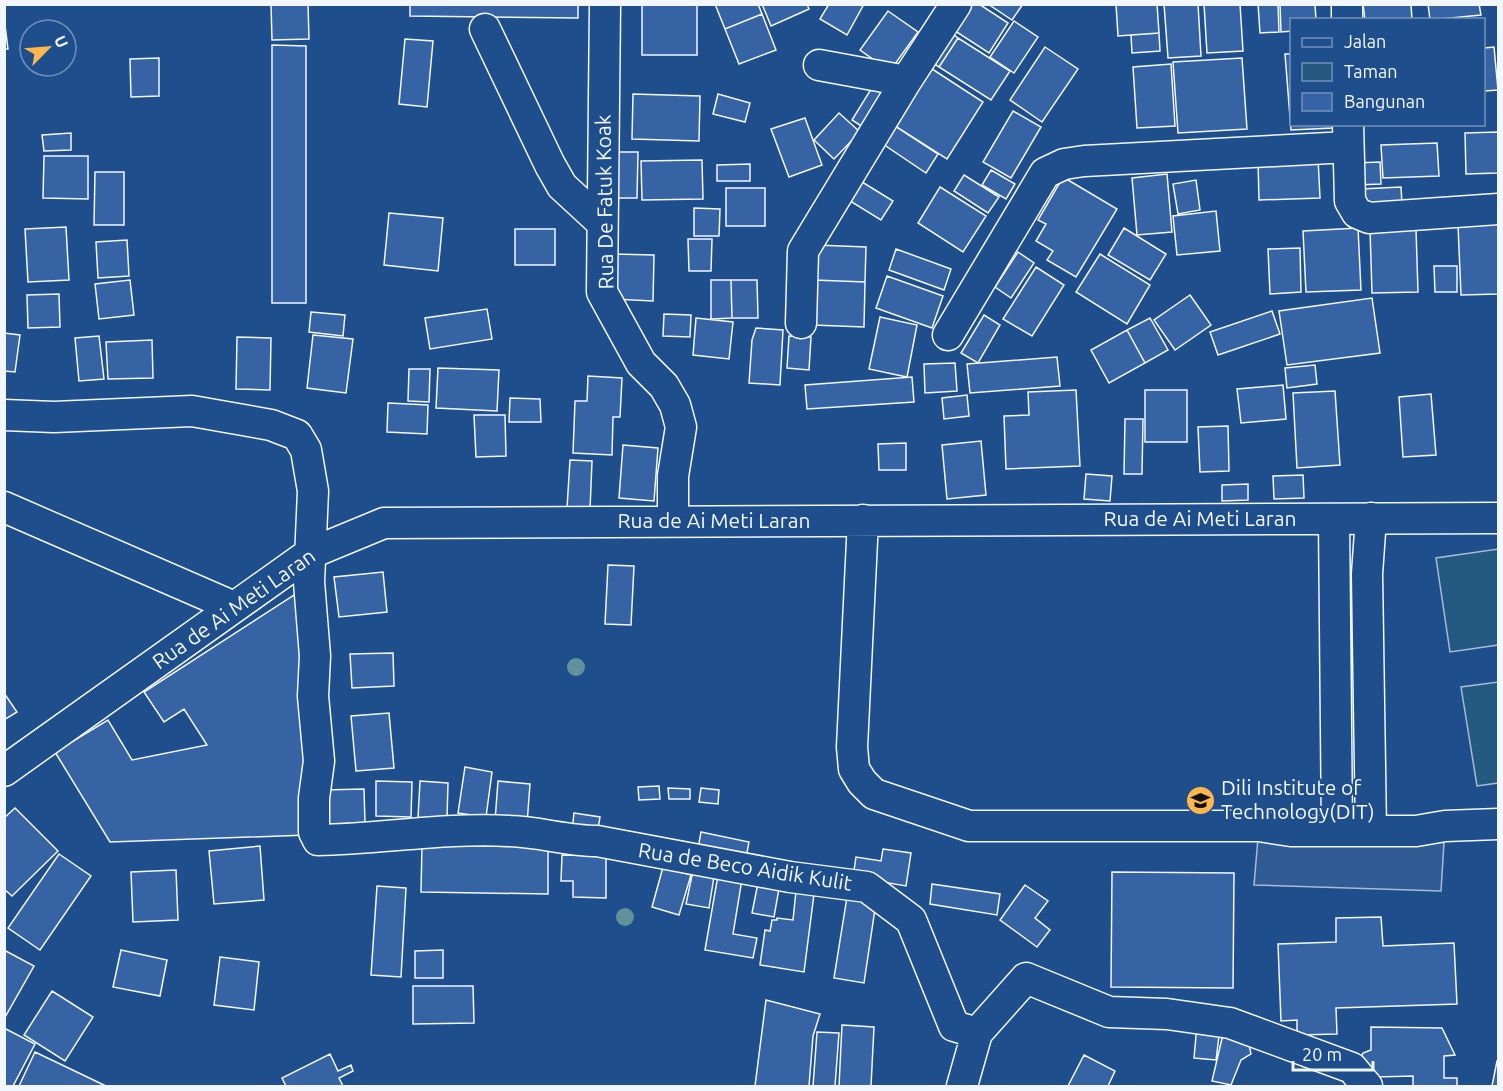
<svg xmlns="http://www.w3.org/2000/svg" width="1503" height="1091" font-family="Ubuntu,sans-serif">
<rect width="100%" height="100%" fill="#1f4e8c"/>
<path fill="#245a82" stroke="#a8bbd7" stroke-width="1.5" d="M1498,549V645L1450,652L1436,558Z
M1498,682V783L1477,786L1461,687Z"/>
<path fill="#305b95" stroke="#a8bbd7" stroke-width="1.5" d="M1259,826H1445L1441,891L1254,885Z"/>
<path fill="#3563a3" stroke="#f2f6ff" stroke-width="1.5" d="M271,4H308L309,39L272,40Z
M410,4H578V18L410,16Z
M642,4H697V55H642Z
M715,4H758L762,14L725,29Z
M762,4H807L809,9L771,26Z
M829,4H864L847,35L820,19Z
M963,4H979L1008,23L989,53L949,27Z
M988,4H1023L1012,20Z
M1116,4H1157L1159,33L1118,36Z
M1164,4H1198L1201,56L1168,58Z
M1204,4H1240L1243,51L1207,53Z
M1258,4H1278L1279,32L1260,33Z
M1280,4H1315L1316,20H1292V31L1281,32Z
M1363,4H1411L1412,20H1365Z
M1428,4H1479L1481,15L1430,20Z
M888,11L918,32L890,71L860,50Z
M762,14L776,50L739,64L725,29Z
M4,17L8,49H4Z
M1014,21L1038,37L1014,73L990,57Z
M944,28L958,38L939,67L925,58Z
M1159,33L1160,51L1132,53L1131,35Z
M958,38L1010,71L991,100L939,67Z
M405,39L433,41L427,107L399,104Z
M272,45L306,46V303H272Z
M1045,47L1078,69L1042,122L1010,100Z
M1494,47L1498,90L1484,91V48Z
M1285,54H1292V124H1332L1333,128L1291,130Z
M159,58V96L131,97L130,59Z
M1242,58L1247,129L1178,133L1173,62Z
M1171,64L1175,126L1137,128L1133,67Z
M929,67L983,102L947,159L892,124Z
M876,81L893,92L869,131L852,120Z
M633,94L700,96L699,141L632,139Z
M718,94L750,103L745,122L713,114Z
M1013,111L1041,127L1011,178L983,162Z
M839,113L860,132L834,159L814,140Z
M805,118L822,165L789,177L771,129Z
M892,124L938,154L926,173L880,142Z
M1498,132V173L1466,174L1465,133Z
M71,133V150L44,151L42,135Z
M1437,143L1439,176L1383,178L1381,145Z
M610,152H638L637,198H610Z
M44,156H88V199L43,198Z
M1318,158L1320,198L1259,200L1258,161Z
M702,160L703,199L642,200L641,161Z
M1380,162L1381,184L1356,185L1355,163Z
M750,164V181H717V165Z
M991,170L1015,184L1006,199L982,185Z
M95,172H124V225H94Z
M1167,174L1172,232L1137,235L1132,178Z
M964,175L999,197L988,213L954,191Z
M854,177L893,201L881,220L842,196Z
M1063,177L1117,209L1076,277L1047,260L1053,251L1036,241L1046,224L1038,220Z
M1196,180L1200,210L1178,214L1173,184Z
M940,187L986,216L963,252L918,223Z
M1401,187L1402,204L1362,207L1361,189Z
M726,188H765V226H726Z
M694,208L720,209L719,236H694Z
M1216,211L1220,251L1177,255L1173,216Z
M389,213L443,218L438,271L384,265Z
M1498,223V294L1461,295L1458,225Z
M66,227L69,280L28,282L25,229Z
M1124,228L1166,254L1150,280L1108,255Z
M1358,228L1361,290L1306,292L1303,231Z
M515,229H555V265H515Z
M1370,229H1416L1418,292L1372,293Z
M688,239H712L711,271H689Z
M127,240L129,276L98,278L96,242Z
M816,245L866,247L865,282L814,280Z
M1300,248L1301,292L1270,294L1268,249Z
M896,249L951,269L944,290L889,270Z
M1018,252L1034,263L1011,298L995,287Z
M613,254L654,255L653,301L613,299Z
M1100,254L1150,285L1127,324L1076,292Z
M1434,266H1457V292H1435Z
M1036,267L1064,285L1032,336L1003,319Z
M887,276L943,296L932,328L876,308Z
M130,280L134,315L99,319L95,284Z
M711,280H731L732,318L711,319Z
M731,280H757L758,318H732Z
M814,280L865,282L864,327L813,325Z
M59,294L60,327L28,328L27,295Z
M1190,295L1211,325L1175,350L1154,320Z
M1372,298L1380,353L1287,365L1279,311Z
M487,309L492,339L430,349L425,318Z
M1272,311L1280,334L1218,355L1210,332Z
M311,312L345,315L343,336L309,332Z
M664,314L691,315L690,337L663,336Z
M984,315L1000,325L978,363L961,353Z
M880,317L917,325L907,377L869,369Z
M696,318L733,322L729,359L693,355Z
M1150,318L1168,350L1145,363L1127,330Z
M756,328L783,330L780,385L749,383L752,340Z
M1127,330L1145,363L1109,383L1091,350Z
M4,333L20,335L15,372L4,371Z
M313,335L353,339L346,393L307,388Z
M99,336L104,379L79,381L75,338Z
M789,336L811,337L809,370L787,368Z
M237,337L271,338L270,390L236,389Z
M152,340L153,378L108,379L106,342Z
M1057,357L1060,386L970,393L967,364Z
M955,363L957,391L925,393L924,364Z
M1315,365L1317,384L1287,388L1285,368Z
M438,368L499,370L497,411L436,408Z
M409,369H430L429,402L408,401Z
M588,376L622,378L620,417H613L612,455L573,453L575,401H587Z
M912,377L914,402L807,409L805,385Z
M1283,385L1286,419L1241,423L1237,389Z
M1076,390L1080,466L1006,469L1004,416L1029,415L1028,392Z
M1145,390H1187V442H1145Z
M1335,391L1340,465L1297,468L1293,393Z
M1431,394L1436,455L1403,457L1399,397Z
M967,395L969,416L944,419L942,398Z
M510,398L540,399L541,422H509Z
M388,403L428,405L427,434L387,432Z
M474,415H505L506,456L476,457Z
M1125,419H1143L1142,474H1124Z
M1228,426L1229,471L1200,472L1198,427Z
M981,441L986,495L947,499L942,445Z
M906,443V470H879L878,444Z
M623,445L658,448L654,501L619,498Z
M570,460L592,461L590,510L567,508Z
M1086,474L1112,476L1110,501L1084,499Z
M1303,475L1304,498L1274,499L1273,476Z
M1248,484V500L1222,501V485Z
M608,565L634,566L631,625L605,624Z
M383,572L387,612L339,617L334,577Z
M297,593L307,835L110,842L55,752L108,720L132,760L207,745L184,709L164,722L144,692Z
M393,653L394,686L352,688L350,654Z
M4,693L17,712L4,720Z
M389,713L394,768L356,771L351,716Z
M465,767L492,772L486,817L458,813Z
M376,781L412,782L411,817L376,816Z
M420,781L448,783L447,819L418,818Z
M498,781L530,784L527,824L495,821Z
M659,786L660,799L639,800L638,787Z
M668,788L690,789V799H669Z
M701,788L719,790L718,804L699,802Z
M364,789L365,823L325,824L323,790Z
M15,808L58,851L12,896L4,889V818Z
M574,813L600,817L597,835L572,831Z
M701,832L749,842L745,863L697,854Z
M422,845L548,847V894L421,892Z
M260,846L264,900L214,904L209,851Z
M883,849L911,853L906,886L853,877L856,857L881,861Z
M59,854L91,876L40,950L8,928Z
M562,855L606,856V898L573,897V881H561Z
M694,866L715,870L709,908L686,904Z
M663,867L691,875L679,915L652,907Z
M176,870L178,920L133,922L131,872Z
M1112,872L1234,873L1233,988L1111,987Z
M718,875L742,879L733,934L757,938L753,958L705,950Z
M759,878L780,883L774,917L752,913Z
M932,884L1000,894L997,915L930,904Z
M1025,885L1048,901L1035,918L1050,930L1037,947L1000,920Z
M377,886L406,888L401,977L371,975Z
M796,891L814,894L804,972L760,965L765,930L770,931L772,920H777V918L793,920Z
M847,897L876,902L864,983L834,978Z
M1381,917L1383,946L1454,943L1457,1004L1336,1008L1337,1034L1297,1035V1020L1281,1021L1278,944L1336,942V918Z
M4,950L34,966L4,1019Z
M121,950L167,960L160,996L113,987Z
M443,950V978H415V951Z
M220,957L259,962L254,1010L214,1005Z
M413,986H473L474,1023L413,1024Z
M52,991L93,1017L65,1061L24,1035Z
M766,1000L820,1014L813,1036L809,1086H755Z
M842,1025L874,1027L871,1086H839Z
M1197,1025L1220,1028L1216,1060L1194,1058Z
M1371,1027L1442,1028L1455,1055L1444,1056V1078H1457V1086H1413V1076L1376,1077L1359,1062L1363,1053L1371,1050Z
M4,1028L35,1044L13,1086H4Z
M1224,1030L1247,1035L1251,1054L1241,1060L1231,1085L1212,1081Z
M817,1032L839,1033L835,1086H813Z
M35,1052L106,1086H19Z
M330,1054L338,1071L351,1065L353,1071L339,1078L343,1086H286L282,1078Z
M1084,1055L1115,1071L1108,1086H1068Z
M1497,1061H1498V1086H1492Z"/>
<g fill="none" stroke-linecap="round" stroke-linejoin="round">
<defs>
<path id="minor" d="M605,4L602,292L641,363L664,386L675,405L681,427L673,476V521
M1347,4V20
M485,29L550,165L562,186L601,222
M819,65L906,81
M1348,124L1350,201L1357,213L1369,218L1498,209
M801,323L803,251L906,81L956,4
M948,335L1045,173L1064,164L1084,161L1348,147
M4,415L54,417L192,411L271,425L297,435L306,450L313,491L309,582L315,656L313,696L319,761L314,798V832L318,840C382,839 446,827 510,831C540,832 567,841 597,841L790,877L867,887L911,920L954,1026L977,1033
M4,507L234,607
M1334,519L1337,831
M863,520L852,747L854,769L862,782L874,794L969,826H1259L1291,831H1416L1445,826L1498,824
M4,771L309,554L384,523L1498,518
M1371,831L1367,574L1371,518
M962,1086L977,1033L1026,978L1109,1012L1167,1014L1230,1023L1352,1068L1367,1086"/>
</defs>
<use href="#minor" stroke="#f2f6ff" stroke-width="33"/>
<use href="#minor" stroke="#1f4e8c" stroke-width="30"/>
</g>
<g fill="#61919a">
<circle cx="576" cy="667" r="9"/>
<circle cx="625" cy="917" r="9"/>
</g>
<defs>
<symbol id="university-disc" viewBox="-11 -11 22 22"><circle r="9.5" fill="#ffb74d" stroke="#1f4e8c"/><path d="M0-5L7-2L0 1L-7-2ZM-4 1L0 2.5L4 1V4Q0 6-4 4Z" fill="#111"/></symbol>
</defs>
<g fill-rule="evenodd">
<use href="#university-disc" x="1184" y="784" width="33" height="33"/>
</g>
<g text-anchor="middle" stroke-width="4.5" stroke-linejoin="round" paint-order="stroke">
<g font-size="21" fill="#f2f6ff" stroke="#1f4e8c">
<text transform="translate(605 202) rotate(-91)" y="7">Rua De Fatuk Koak</text>
<text x="1200" y="526">Rua de Ai Meti Laran</text>
<text x="714" y="528">Rua de Ai Meti Laran</text>
<text transform="translate(234 609) rotate(-35)" y="7">Rua de Ai Meti Laran</text>
<text transform="translate(745 867) rotate(9)" y="7">Rua de Beco Aidik Kulit</text>
</g>
<g font-size="21" fill="#f2f6ff" stroke="#1f4e8c" text-anchor="start">
<text x="1221" y="795">Dili Institute of<tspan x="1221" dy="24">Technology(DIT)</tspan></text>
</g>
</g>
<rect width="1503" height="1091" fill="none" stroke="#f2f6ff" stroke-width="12"/>
<rect x="1290" y="18" width="195" height="108" fill="#1f4e8c" stroke="#7391ba" stroke-width="1.5"/>
<rect x="1302" y="38" width="30" height="9" fill="#1f4e8c" stroke="#7391ba" stroke-width="1.5"/>
<text x="1344" y="48" font-size="18" fill="#f2f6ff">Jalan</text>
<rect x="1302" y="63" width="30" height="18" fill="#245a82" stroke="#7391ba" stroke-width="1.5"/>
<text x="1344" y="78" font-size="18" fill="#f2f6ff">Taman</text>
<rect x="1302" y="93" width="30" height="18" fill="#3563a3" stroke="#7391ba" stroke-width="1.5"/>
<text x="1344" y="108" font-size="18" fill="#f2f6ff">Bangunan</text>
<g transform="translate(48 48) rotate(65)"><circle r="28" fill="#1f4e8c" stroke="#7391ba" stroke-width="1.5"/>
<path d="M0-4.5L10 22L0 15L-10 22Z" fill="#ffb74d"/>
<text y="-9" font-size="16" font-weight="bold" text-anchor="middle" fill="#f2f6ff">U</text>
</g>
<path d="M1293 1061v9h80v-9" fill="none" stroke="#f2f6ff" stroke-width="3"/>
<text x="1302" y="1061" font-size="18" fill="#f2f6ff" stroke="#1f4e8c" stroke-width="4.5" paint-order="stroke">20 m</text>
</svg>
